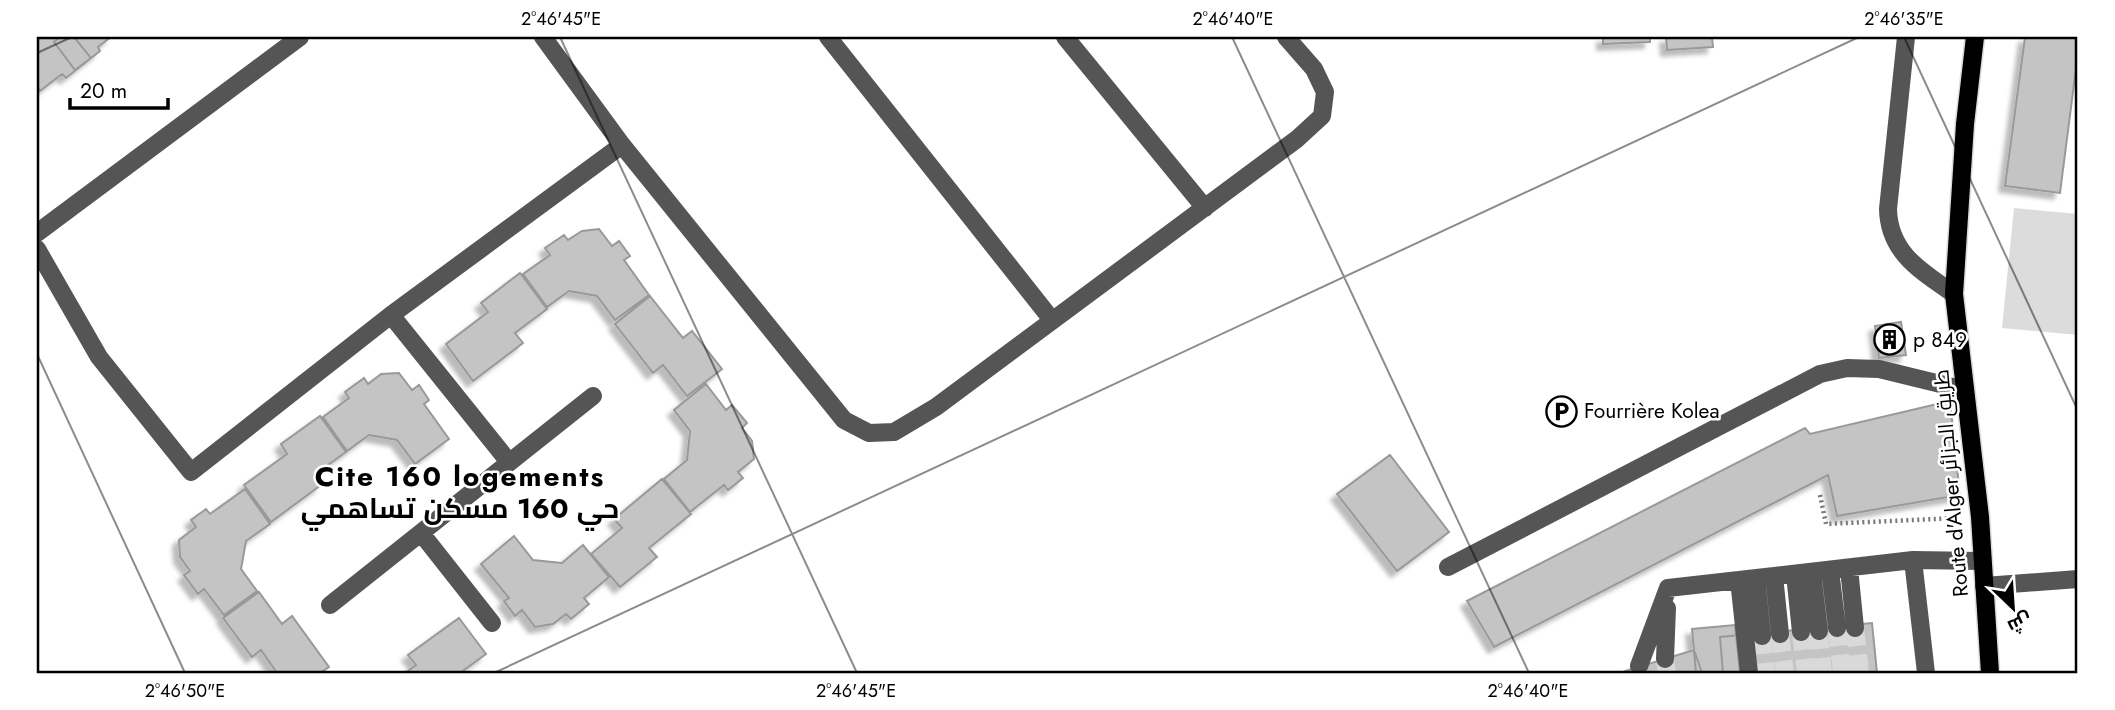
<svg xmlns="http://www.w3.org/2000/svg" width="2115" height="710" font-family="Jost,Cairo,sans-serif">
<defs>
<filter id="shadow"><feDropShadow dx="-6" dy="6" stdDeviation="2" flood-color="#0004"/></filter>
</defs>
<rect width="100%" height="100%" fill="#fff"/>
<path fill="#dcdcdc" d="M2014,208L2078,214V335L2002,328Z"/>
<path fill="#c4c4c4" stroke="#999" stroke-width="2" filter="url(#shadow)" d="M37,37H111L98,47L100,51L66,78L62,74L40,91L37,86Z
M60,37H74L91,58L75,70L54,42Z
M1603,37H1650V42L1603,44Z
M1666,37H1712L1713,47L1667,50Z
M2025,37H2078V53L2060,193L2005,186Z
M599,229L612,246L619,241L630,256L624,260L649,295L615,320L597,296L569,291L547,307L523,274L550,255L545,248L564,235L568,240L582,231Z
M520,273L547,309L515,333L523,343L473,381L446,344L488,312L481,303Z
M650,296L683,338L692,331L722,369L687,396L663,365L653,373L615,324Z
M1901,322L1906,355L1879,358L1875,326Z
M399,373L412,390L419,385L429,400L424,404L449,439L415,464L397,440L369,435L347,451L323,417L349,398L345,392L364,378L368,384L381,374Z
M706,384L726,410L732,405L747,423L742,428L752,441L754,459L738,472L743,478L728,490L724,485L690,512L664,479L687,460L690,431L674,410Z
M1950,401L1960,495L1837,516L1828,475L1494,647L1467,601L1805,428L1810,434Z
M320,416L346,452L314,475L321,485L271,522L244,485L287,454L281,444Z
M1390,455L1449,532L1397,571L1337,494Z
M662,479L691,514L649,548L657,557L620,587L591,554L622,528L614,519Z
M245,489L270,524L246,541L241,569L257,591L224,615L204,589L198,594L184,575L190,571L180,557L179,540L196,527L191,520L206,509L210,514Z
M514,536L533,560L562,563L583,545L609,577L584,598L589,604L571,619L566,614L553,624L535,627L522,610L515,616L504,601L509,598L481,564Z
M259,592L282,624L292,616L329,667L320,673H277L261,650L252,657L223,618Z
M459,618L486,654L460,673H405L416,665L408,655Z
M1872,623L1877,673H1723L1720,637Z
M1735,625L1740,673H1696L1692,629Z
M1694,650L1702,673H1626L1625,671Z"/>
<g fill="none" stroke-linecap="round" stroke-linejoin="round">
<path stroke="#d9d9d9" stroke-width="18" stroke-dasharray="18 9" stroke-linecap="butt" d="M1837,628L1842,673
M1855,628L1860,673
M1819,631L1823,673
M1801,632L1806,673
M1780,634L1785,673
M1762,636L1766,673
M1665,659L1667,673"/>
<defs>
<path id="major" d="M1975,37L1965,124L1954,294L1980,517L1990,673"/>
</defs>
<use href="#major" stroke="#dbdbdb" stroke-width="21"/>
<path stroke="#777" stroke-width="4.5" stroke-dasharray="2 3.5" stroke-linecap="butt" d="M1820,495L1826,524L1955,518"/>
<path stroke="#555" stroke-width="18" d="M543,37L622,145L844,420L869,433L894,432L936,407L1297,139L1322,116L1325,92L1314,69L1286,37
M828,37L1052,320
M1065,37L1205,208
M1906,37L1888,209C1889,253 1921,271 1954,294
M37,233L300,37
M37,249L99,357L191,472L391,315L622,145
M391,315L509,462
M421,533L492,623
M1913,560L1926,673
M1448,567L1820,374L1847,368L1879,369L1965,390
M1849,568L1855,628
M1830,570L1837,628
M1812,572L1819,631
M1795,574L1801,632
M1774,576L1780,634
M1756,578L1762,636
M1984,586L2078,579
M330,605L593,396
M1665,659L1667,608
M1639,666L1668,588L1739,580
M1749,673L1739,580L1913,560L1981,561"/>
<use href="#major" stroke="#000" stroke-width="18"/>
</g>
<path fill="none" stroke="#000" stroke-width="2" stroke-opacity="0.45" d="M560,37L857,673M1232,37L1529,673M1904,37L2078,411M37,53L72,37M37,354L185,673M494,673L1859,37"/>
<defs>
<symbol id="building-ring" viewBox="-11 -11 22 22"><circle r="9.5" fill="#fff" stroke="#000" stroke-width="1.5"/><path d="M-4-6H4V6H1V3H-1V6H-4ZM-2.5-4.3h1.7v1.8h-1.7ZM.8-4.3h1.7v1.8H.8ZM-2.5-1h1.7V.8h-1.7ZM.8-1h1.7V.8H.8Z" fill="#000"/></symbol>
<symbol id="parking-ring" viewBox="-11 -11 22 22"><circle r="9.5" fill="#fff" stroke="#000" stroke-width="1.5"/><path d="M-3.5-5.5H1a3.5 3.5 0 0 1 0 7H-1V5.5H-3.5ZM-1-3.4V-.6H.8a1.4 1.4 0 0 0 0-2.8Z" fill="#000"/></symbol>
</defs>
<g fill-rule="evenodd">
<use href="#building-ring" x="1872" y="322" width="35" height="35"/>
<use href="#parking-ring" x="1544" y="394" width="35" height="35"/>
</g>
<g text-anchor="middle" stroke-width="5" stroke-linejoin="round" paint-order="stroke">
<g font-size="21" fill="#000" stroke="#fff" text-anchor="start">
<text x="1913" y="347">p 849</text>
<text x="1584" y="418">Fourrière Kolea</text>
</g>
<g font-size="21" fill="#000" stroke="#fff">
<text transform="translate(1951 483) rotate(-95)" y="7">Route d'Alger طريق الجزائر</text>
</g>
<g font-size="28" font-weight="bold" letter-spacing="2" fill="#000" stroke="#fff">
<text x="460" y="486">Cite 160 logements<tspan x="460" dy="32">حي 160 مسكن تساهمي</tspan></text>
</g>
</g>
<rect width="2115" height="710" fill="none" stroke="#ffffff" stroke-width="77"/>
<g transform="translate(2013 608) rotate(155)" stroke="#ffffff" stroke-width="5" paint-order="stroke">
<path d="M0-5L12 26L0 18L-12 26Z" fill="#000000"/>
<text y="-10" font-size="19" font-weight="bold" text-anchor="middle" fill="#000000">ش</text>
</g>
<path d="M70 98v10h98v-10" fill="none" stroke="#000000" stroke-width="3.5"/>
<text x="80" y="98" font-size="21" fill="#000000" stroke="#ffffff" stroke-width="5" paint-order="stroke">20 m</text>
<rect x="38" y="38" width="2038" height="634" fill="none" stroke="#000" stroke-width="2.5"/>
<g font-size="18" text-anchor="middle" fill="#000">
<text x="561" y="25">2°46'45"E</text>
<text x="1233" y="25">2°46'40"E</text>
<text x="1904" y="25">2°46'35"E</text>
<text x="185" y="697">2°46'50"E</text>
<text x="856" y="697">2°46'45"E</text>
<text x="1528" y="697">2°46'40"E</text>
</g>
</svg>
